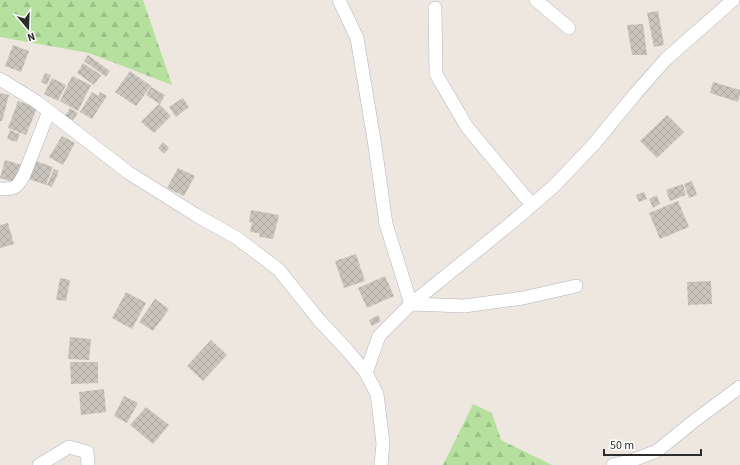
<svg xmlns="http://www.w3.org/2000/svg" width="740" height="465" font-family="'Source Sans 3',sans-serif">
<defs>
<pattern id="forest-firs" width="22" height="20" patternUnits="userSpaceOnUse"><rect width="22" height="20" fill="#b5e09e"/><path d="M5 1l3.5 6h-7zM16 11l3.5 6h-7z" fill="#9cc088"/></pattern>
<pattern id="building-cross-hatch" width="8" height="8" patternUnits="userSpaceOnUse"><rect width="8" height="8" fill="#c9c5bd"/><path d="M0 0l8 8M0 8l8-8" fill="none" stroke="#ada9a3"/></pattern>
</defs>
<rect width="100%" height="100%" fill="#ede7df"/>
<path fill="url(#forest-firs)" d="M0,0H143L172,85L89,53L0,37Z
M473,404L492,413L501,440L552,465H443Z"/>
<path fill="url(#building-cross-hatch)" d="M658,11L664,45L654,47L647,13Z
M643,24L647,55H632L627,25Z
M13,45L29,51L21,72L5,66Z
M88,55L110,71L106,77L84,61Z
M83,63L101,75L94,85L77,73Z
M130,71L151,86L136,106L115,92Z
M45,73L51,75L47,85L41,82Z
M72,76L91,85L78,111L60,101Z
M52,78L66,85L58,101L44,94Z
M713,82L740,90V94L738,102L710,93Z
M151,87L165,95L160,104L146,95Z
M92,92L98,96L100,92L107,96L92,119L80,112Z
M0,93L9,95L2,121H0Z
M183,98L189,107L176,117L169,107Z
M18,101L37,108L26,135L8,128Z
M159,104L171,116L154,133L141,122Z
M70,108L78,113L73,120L65,116Z
M667,115L684,132L657,158L640,141Z
M10,130L20,134L17,142L7,139Z
M62,136L75,143L63,165L49,157Z
M163,142L169,148L164,154L158,148Z
M5,160L22,165L17,183L0,178Z
M33,160L53,167L46,185L26,178Z
M178,168L195,176L184,196L167,188Z
M54,169L59,171L52,187L47,185Z
M692,181L697,195L689,198L684,184Z
M683,184L686,195L670,201L666,190Z
M644,192L647,199L639,202L636,195Z
M657,195L660,204L653,208L649,199Z
M678,201L689,227L660,239L649,213Z
M251,210L279,215L273,239L260,237L259,233L250,232L252,222H249Z
M8,223L14,244L0,248V225Z
M356,254L365,281L344,288L335,261Z
M385,276L394,296L367,308L358,288Z
M60,278L70,280L66,301L56,300Z
M711,281L712,304L688,305L687,282Z
M126,292L146,303L132,329L112,318Z
M155,299L169,309L153,331L139,322Z
M378,315L381,321L372,326L369,320Z
M70,337L91,339L89,360L68,359Z
M211,340L227,355L203,381L187,366Z
M70,362H98V383L71,384Z
M104,389L106,412L81,415L79,392Z
M124,396L138,403L127,423L114,416Z
M146,407L169,425L153,444L130,425Z"/>
<g fill="none" stroke-linecap="round" stroke-linejoin="round">
<defs>
<path id="street" d="M339,0L357,38L375,146L386,224L411,304L464,306L523,298L576,286
M536,0L569,28
M435,8L436,74L467,127L532,205
M0,79L37,102L129,173L196,215L237,238L279,270L319,320L348,351L366,373L377,394L383,443L381,465
M0,189C15,189 17,188 24,175L49,111
M366,373L379,336L411,304L510,224L554,186L594,144L636,93L666,59L733,0
M39,465L69,447L87,452L88,465
M613,465L633,460L657,451L694,421L740,387"/>
</defs>
<use href="#street" stroke="#b2b5bf" stroke-width="14"/>
<use href="#street" stroke="#fff" stroke-width="13"/>
</g>
<g transform="translate(28 28) rotate(161)" stroke="#ffffff" stroke-width="3" paint-order="stroke">
<path d="M0-3L7 15L0 10L-7 15Z" fill="#2c2c2c"/>
<text y="-6" font-size="11" font-weight="bold" text-anchor="middle" fill="#2c2c2c">N</text>
</g>
<path d="M604 449v6h97v-6" fill="none" stroke="#2c2c2c" stroke-width="2"/>
<text x="610" y="449" font-size="12" fill="#2c2c2c" stroke="#ffffff" stroke-width="3" paint-order="stroke">50 m</text>
</svg>
